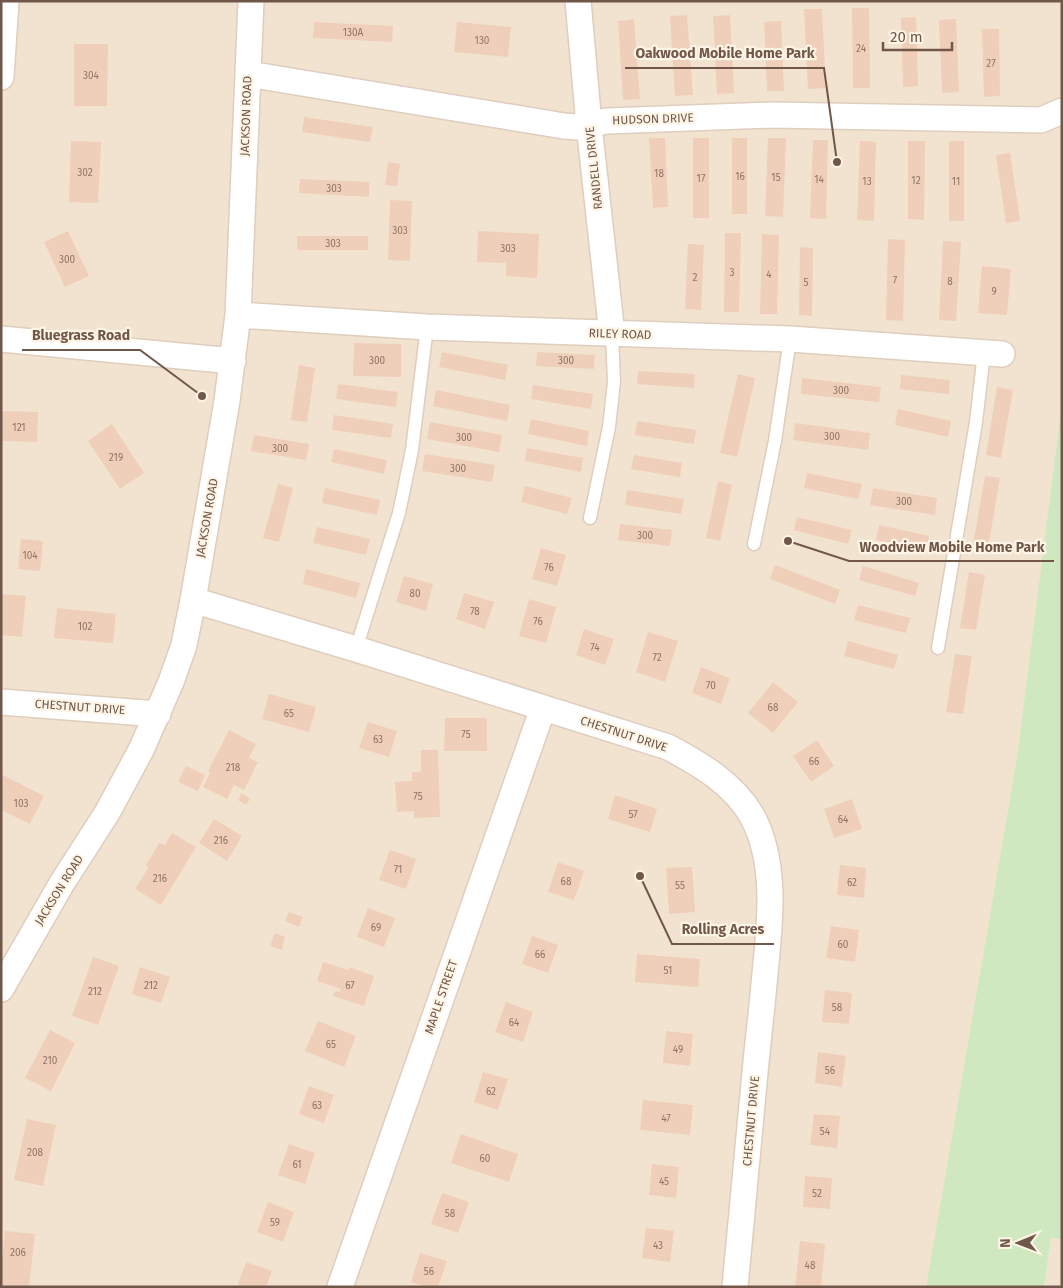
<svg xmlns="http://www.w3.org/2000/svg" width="1063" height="1288" font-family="'Fira Sans',sans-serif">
<rect width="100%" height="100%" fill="#fbf1e1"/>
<path fill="#f2e3d0" d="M1,1H1062V401L1017,757L926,1287H1Z
M1051,1238L1062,1239V1287H1044Z"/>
<path fill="#d0e8c0" d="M1062,401V1239L1051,1238L1044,1287H926L1017,757Z"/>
<path fill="#efcfba" d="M852,8H869L870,88H853Z
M804,9H822L826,88L808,89Z
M687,15L693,95L675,96L670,16Z
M730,15L734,93L717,94L713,16Z
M916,17L918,86L903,87L901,18Z
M634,19L640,99L623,100L618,21Z
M956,19L959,92L942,93L939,20Z
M781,21L784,91H767L764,22Z
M314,22L393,26L392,42L313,38Z
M457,22L511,27L508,57L454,52Z
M982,29H999L1000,96L984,97Z
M74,44H108L107,106H74Z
M304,117L373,127L370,142L302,132Z
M649,138H665L668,207L653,208Z
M693,138H709V218H693Z
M732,138H747V214H732Z
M768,138H786L783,217L765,216Z
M813,140H828L826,219L810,218Z
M71,141L101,142L98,203L69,202Z
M860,141L876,142L874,221L857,220Z
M908,141H925L924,220L908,219Z
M949,141H964V221H949Z
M1010,153L1020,221L1006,223L996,155Z
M388,162L400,164L397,186L385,185Z
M300,179L369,182V197L299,193Z
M390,200L412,201L410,261L388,260Z
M68,231L89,276L65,287L44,242Z
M478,231L539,234L537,278L506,276V263L477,262Z
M725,233H741L739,312H724Z
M762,234L779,235L777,314H760Z
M297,236H368V250H297Z
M888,239L905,240L903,321L886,320Z
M943,241L961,242L956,321L939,320Z
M688,244L704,245L701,310L685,309Z
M800,247L813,248L812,316L799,315Z
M982,266L1011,269L1007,315L978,313Z
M354,343L401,344V377L353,376Z
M442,352L508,365L505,380L439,367Z
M537,352L595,355L594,369L536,366Z
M299,365L315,368L307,422L291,420Z
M638,371L695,374L694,388L637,384Z
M738,374L755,378L737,457L720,453Z
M901,375L950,380L949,394L900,389Z
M802,378L881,387L879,402L801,394Z
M338,384L398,392L396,407L336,399Z
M533,385L593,394L591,409L531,399Z
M997,387L1013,390L1001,458L986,455Z
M436,390L510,405L507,421L433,406Z
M898,409L951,421L948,437L895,425Z
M1,411L38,412L37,442L1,441Z
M334,415L393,424L391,438L332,430Z
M531,419L589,431L587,446L528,434Z
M637,421L696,430L694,444L635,435Z
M430,422L502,435L499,452L427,439Z
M795,423L870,433L868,450L793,440Z
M112,424L144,473L120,489L88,441Z
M254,435L309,444L306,460L251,451Z
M527,448L583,458L581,472L525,461Z
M334,449L387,460L384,474L331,462Z
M425,454L495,465L492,482L422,471Z
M634,455L682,463L680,477L631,469Z
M807,473L862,484L858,499L804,488Z
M985,476L1000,478L988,548L973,545Z
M718,481L732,485L720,541L706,538Z
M278,484L293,488L279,542L263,538Z
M525,486L572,498L567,514L521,502Z
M325,488L380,500L377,515L322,503Z
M873,488L937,498L935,515L870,505Z
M627,490L684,499L681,514L625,505Z
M797,517L852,530L848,544L794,530Z
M620,524L672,530L670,546L618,540Z
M879,525L929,536L927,550L876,540Z
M317,527L370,539L366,555L313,543Z
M21,539L43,541L40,571L18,569Z
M541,548L566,555L557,586L532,579Z
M775,565L840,590L835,604L770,579Z
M863,566L919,583L915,596L859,580Z
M306,569L360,583L356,598L303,584Z
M969,572L985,575L976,630L960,628Z
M404,576L433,584L426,611L396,602Z
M464,593L494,602L485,629L456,619Z
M1,594L26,596L22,637L1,635Z
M529,599L556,607L546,643L519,636Z
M858,605L910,618L906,633L854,620Z
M57,608L116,614L113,643L54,638Z
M584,629L614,639L605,665L576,655Z
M648,632L678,641L665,682L636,672Z
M848,641L898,655L894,669L844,656Z
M955,654L972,656L963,714L946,712Z
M701,667L730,678L721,704L692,693Z
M773,682L798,702L773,733L748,713Z
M269,694L316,707L309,732L262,719Z
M445,718H487V751H444Z
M368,722L397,731L389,757L359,748Z
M229,730L256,744L249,758L258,762L244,790L234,785L227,799L203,787L210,773L208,771Z
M817,740L834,766L811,782L793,756Z
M421,750H438L440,817L414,818V811L397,812L395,782L412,781V772H421Z
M186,766L205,775L198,791L178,782Z
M1,774L44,796L30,824L1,810Z
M242,793L250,799L246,805L238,800Z
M615,795L657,809L650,832L608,819Z
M852,799L862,829L834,838L824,809Z
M214,819L242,836L227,861L199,843Z
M172,833L196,847L161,905L135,889L149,867L146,865L159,843L165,845Z
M390,850L416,859L406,889L379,880Z
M558,862L584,871L574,900L548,892Z
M840,865L866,868L864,898L837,895Z
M692,867L695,912L669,914L666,868Z
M368,908L395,918L384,947L357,937Z
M289,912L303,917L299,927L285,921Z
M831,926L859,930L855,962L826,958Z
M275,933L285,937L282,950L270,946Z
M532,936L558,945L548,973L522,964Z
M637,954L700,959L698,987L635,982Z
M93,957L119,966L98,1025L72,1016Z
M323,962L348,970L349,967L374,976L364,1006L333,996L335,991L340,992L341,989L317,981Z
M140,967L170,977L161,1003L132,994Z
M825,990L852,993L849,1024L822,1022Z
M506,1002L533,1012L523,1042L495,1032Z
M318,1021L356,1036L344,1067L305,1051Z
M50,1030L75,1043L51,1091L25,1078Z
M666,1031L693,1034L690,1066L663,1063Z
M818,1052L846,1056L842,1087L815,1083Z
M483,1072L508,1079L498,1110L474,1102Z
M309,1086L334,1095L324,1123L299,1114Z
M643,1100L693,1105L690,1135L640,1130Z
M814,1114L840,1116L837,1148L810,1145Z
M27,1119L56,1125L43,1186L14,1180Z
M461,1134L518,1154L509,1182L451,1163Z
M289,1144L315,1153L305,1184L278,1175Z
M652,1164L679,1167L676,1198L649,1195Z
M805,1176L832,1178L830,1209L803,1207Z
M442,1193L469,1202L458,1233L431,1224Z
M268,1202L294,1212L283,1242L257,1232Z
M646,1228L674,1231L670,1262L642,1258Z
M5,1231L35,1234L29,1287H1V1269Z
M800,1241L825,1244L821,1287H795Z
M420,1253L447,1261L438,1287H426L411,1282Z
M246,1262L272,1271L266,1287H237Z"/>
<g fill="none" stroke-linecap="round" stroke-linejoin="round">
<defs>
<path id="service" d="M590,518L609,427L614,382L612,334
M754,544L775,441L790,339
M938,648L976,422L984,353
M356,649L399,513L412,450L427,327"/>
<path id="minor" d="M578,1L589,125L612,334
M248,74L564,126L577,127L607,121L773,115L1041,120L1062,111
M1,77L6,1
M238,315L427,327L790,339L1002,354
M1,339L233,361
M193,600L356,649L668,747C700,764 734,784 752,816C779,865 769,931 764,984C761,1017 757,1050 754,1083C748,1151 741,1219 735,1287
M1,702L158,714
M1,989L62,883L107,813L141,750L171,682L184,645L193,600L227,401L238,315L251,1
M340,1287L543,708"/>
</defs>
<use href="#service" stroke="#dfcdbd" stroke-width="15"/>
<use href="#minor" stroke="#dfcdbd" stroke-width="28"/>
<use href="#service" stroke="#fff" stroke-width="12"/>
<use href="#minor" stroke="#fff" stroke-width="25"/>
</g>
<g text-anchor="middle" stroke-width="4.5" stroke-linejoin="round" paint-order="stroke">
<g font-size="10" fill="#907565">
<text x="353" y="36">130A</text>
<text x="482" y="44">130</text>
<text x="861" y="52">24</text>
<text x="991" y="67">27</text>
<text x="91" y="79">304</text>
<text x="85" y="176">302</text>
<text x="659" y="177">18</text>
<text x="740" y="180">16</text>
<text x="776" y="181">15</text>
<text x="701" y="182">17</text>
<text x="819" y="183">14</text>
<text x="916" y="184">12</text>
<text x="867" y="185">13</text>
<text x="956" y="185">11</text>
<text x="334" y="192">303</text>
<text x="400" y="234">303</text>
<text x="333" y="247">303</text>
<text x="508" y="252">303</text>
<text x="67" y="263">300</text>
<text x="732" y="276">3</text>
<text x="769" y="278">4</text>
<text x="695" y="281">2</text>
<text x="895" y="284">7</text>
<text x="950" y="285">8</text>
<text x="806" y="286">5</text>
<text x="994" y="295">9</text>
<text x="377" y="364">300</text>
<text x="566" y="364">300</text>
<text x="841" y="394">300</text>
<text x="19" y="431">121</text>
<text x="832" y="440">300</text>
<text x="464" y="441">300</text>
<text x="280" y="452">300</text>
<text x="116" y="461">219</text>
<text x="458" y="472">300</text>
<text x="904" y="505">300</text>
<text x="645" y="539">300</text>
<text x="30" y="559">104</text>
<text x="549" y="571">76</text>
<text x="415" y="597">80</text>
<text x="475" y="615">78</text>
<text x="538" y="625">76</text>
<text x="85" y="630">102</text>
<text x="595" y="651">74</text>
<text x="657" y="661">72</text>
<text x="711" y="689">70</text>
<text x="773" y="711">68</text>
<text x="289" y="717">65</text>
<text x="466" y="738">75</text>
<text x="378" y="743">63</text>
<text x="814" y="765">66</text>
<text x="233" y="771">218</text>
<text x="418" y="800">75</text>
<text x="21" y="807">103</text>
<text x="633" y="818">57</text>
<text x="843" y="823">64</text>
<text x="221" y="844">216</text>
<text x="398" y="873">71</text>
<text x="160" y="882">216</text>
<text x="566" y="885">68</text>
<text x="852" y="886">62</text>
<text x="680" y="889">55</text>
<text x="376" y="931">69</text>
<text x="843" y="948">60</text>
<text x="540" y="958">66</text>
<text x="668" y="974">51</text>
<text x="151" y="989">212</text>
<text x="350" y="989">67</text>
<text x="95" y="995">212</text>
<text x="837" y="1011">58</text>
<text x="514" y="1026">64</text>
<text x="331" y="1048">65</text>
<text x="678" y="1053">49</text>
<text x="50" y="1064">210</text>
<text x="830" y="1074">56</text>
<text x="491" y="1095">62</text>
<text x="317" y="1109">63</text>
<text x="666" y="1122">47</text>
<text x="825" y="1135">54</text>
<text x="35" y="1156">208</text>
<text x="485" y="1162">60</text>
<text x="297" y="1168">61</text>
<text x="664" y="1185">45</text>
<text x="817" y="1197">52</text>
<text x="450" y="1217">58</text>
<text x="275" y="1226">59</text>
<text x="658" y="1249">43</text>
<text x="18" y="1256">206</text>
<text x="810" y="1269">48</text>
<text x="429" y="1275">56</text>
</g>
<g font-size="12" fill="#715749" stroke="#fef5e7">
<text transform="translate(246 116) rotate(-88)" y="4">JACKSON ROAD</text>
<text transform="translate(653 119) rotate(-2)" y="4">HUDSON DRIVE</text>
<text transform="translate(594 168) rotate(-96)" y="4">RANDELL DRIVE</text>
<text transform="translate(620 334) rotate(2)" y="4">RILEY ROAD</text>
<text transform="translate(207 518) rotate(-80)" y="4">JACKSON ROAD</text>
<text transform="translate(80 707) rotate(4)" y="4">CHESTNUT DRIVE</text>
<text transform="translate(624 734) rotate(18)" y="4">CHESTNUT DRIVE</text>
<text transform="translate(59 890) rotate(-58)" y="4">JACKSON ROAD</text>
<text transform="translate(441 997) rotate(-71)" y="4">MAPLE STREET</text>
<text transform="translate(751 1121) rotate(-85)" y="4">CHESTNUT DRIVE</text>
</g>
</g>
<path fill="none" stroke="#715749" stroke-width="2" d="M837 162L824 68H625M202 396L140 350H22M788 541L849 561H1054M640 876L672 944H774"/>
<g fill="#715749" stroke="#fef5e7" stroke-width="2">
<circle cx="837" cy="162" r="5"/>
<circle cx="202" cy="396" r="5"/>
<circle cx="788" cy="541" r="5"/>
<circle cx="640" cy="876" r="5"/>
</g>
<g font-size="14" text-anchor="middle" font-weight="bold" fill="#715749" stroke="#fef5e7" stroke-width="4.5" stroke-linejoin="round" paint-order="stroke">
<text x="725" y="58">Oakwood Mobile Home Park</text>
<text x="81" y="340">Bluegrass Road</text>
<text x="952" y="552">Woodview Mobile Home Park</text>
<text x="723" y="934">Rolling Acres</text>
</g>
<rect width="1063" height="1288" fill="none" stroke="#715749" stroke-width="5"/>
<g transform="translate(1018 1243) rotate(269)" stroke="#fef5e7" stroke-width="4" paint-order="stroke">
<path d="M0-4L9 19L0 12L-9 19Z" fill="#715749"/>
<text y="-8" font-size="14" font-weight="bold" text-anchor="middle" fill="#715749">N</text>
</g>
<path d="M883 42v8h69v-8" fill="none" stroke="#715749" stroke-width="2.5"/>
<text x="890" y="42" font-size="15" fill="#715749" stroke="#fef5e7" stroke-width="4" paint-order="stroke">20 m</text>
</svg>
